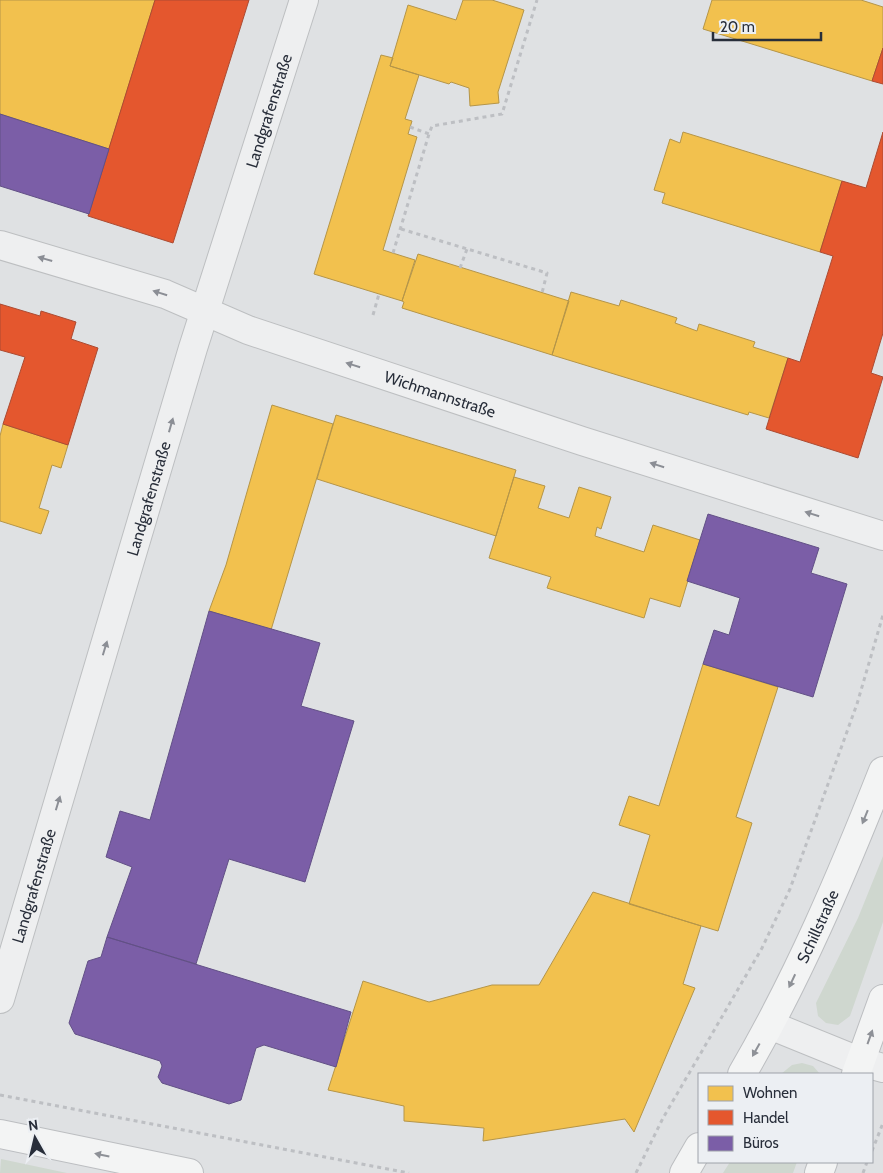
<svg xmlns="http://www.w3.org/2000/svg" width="883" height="1173" font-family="Cabin,sans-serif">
<rect width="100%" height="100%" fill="#dfe1e3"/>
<path fill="#cfd7cf" d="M883,856V922L850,1016L838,1025L826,1023L818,1016L816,1003L858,918Z
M802,1063L813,1066L820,1074H781L792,1065Z
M1,1159L67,1173H0Z
M730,1162H797L793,1173H723Z"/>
<path fill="#f2c14e" stroke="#b59548" d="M0,0H155L109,149L0,114Z
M463,0H492L524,10L498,92L499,103L470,106L469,88L451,82L449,84L390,66L408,5L456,20Z
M712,0H861L883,7V48L872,81L703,29Z
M381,55L393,58L390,66L419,75L405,119L412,121L408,134L417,137L383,250L415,260L402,301L314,274Z
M683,132L842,181L820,252L662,203L665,193L654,190L670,139L680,143Z
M418,254L569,301L552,355L402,308L404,302L402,301Z
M571,292L619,306L621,300L677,318L675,323L697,331L699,324L755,342L753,347L788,358L769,418L749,412L748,415L552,355Z
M272,405L333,424L271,630L209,611L226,565Z
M336,415L516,470L496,536L317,479Z
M3,424L68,445L61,468L52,465L39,508L49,511L41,534L0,521V436Z
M514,477L545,486L538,508L569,518L579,487L611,497L601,529L597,527L595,536L644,552L653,525L700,540L680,607L650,598L644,618L547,588L551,577L489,558Z
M703,664L778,687L736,817L752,823L718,931L629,904L650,835L619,825L629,796L659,806Z
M593,892L701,926L683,984L695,988L634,1132L625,1119L483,1141L484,1128L404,1121V1106L328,1090L363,981L429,1002L492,985H539Z"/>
<path fill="#e4572e" stroke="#ac4b32" d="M155,0H249L173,243L88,216Z
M883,48V84L872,81Z
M883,132V333L871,373L883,377L858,458L766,429L788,358L800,362L833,256L820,252L842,181L866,188Z
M0,304L40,316L41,311L76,322L71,339L98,348L68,445L3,424L25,357L0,350Z"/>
<path fill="#7b5ea7" stroke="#625086" d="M0,114L109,149L89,214L0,186Z
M708,514L819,548L811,573L847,584L813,697L703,664L714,630L729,635L740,598L687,581Z
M209,611L320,643L301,706L354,721L305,882L229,859L196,964L107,937L132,867L106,857L120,811L150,820Z
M107,937L351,1012L336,1067L264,1045L256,1048L241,1100L229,1104L162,1083L158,1077L162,1066L160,1061L75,1034L69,1023L88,961L101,957Z"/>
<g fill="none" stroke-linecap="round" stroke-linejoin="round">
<defs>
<g id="minor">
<path id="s1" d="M0,245L165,294L248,330L582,441L883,536"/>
<path id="s2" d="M0,999L193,348L304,0"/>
<path d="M770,1025L861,1062L883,1068"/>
</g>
<g id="major">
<path id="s3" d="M742,1074C798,978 842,875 883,771"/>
<path d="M856,1074L883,999"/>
<path d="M0,1134L189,1173"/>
<path d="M684,1173L699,1147"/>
<path d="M819,1173L823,1162"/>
</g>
</defs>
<use href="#minor" stroke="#bdbfc1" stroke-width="30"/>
<use href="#major" stroke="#bcbec1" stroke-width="30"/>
<path stroke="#bdbfc3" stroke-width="3" stroke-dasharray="4 4" stroke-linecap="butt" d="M410,127L429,134L432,126L502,114L537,0
M401,229L547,273L542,293
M393,253L429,134
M460,268L467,249
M373,315L379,294
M0,1095L409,1173
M872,1151L883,1123
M636,1173L663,1118L762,948L790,889L857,704L883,615
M863,1173L867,1162"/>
<use href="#minor" stroke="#eeeff0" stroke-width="28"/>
<use href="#major" stroke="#f3f4f4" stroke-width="28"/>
</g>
<defs><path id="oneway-solid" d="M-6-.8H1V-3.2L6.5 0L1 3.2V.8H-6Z" transform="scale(1.25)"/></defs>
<g fill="#8b8e95">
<use href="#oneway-solid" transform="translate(45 259) rotate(-164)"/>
<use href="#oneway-solid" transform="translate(160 293) rotate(-162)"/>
<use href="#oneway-solid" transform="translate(353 365) rotate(-162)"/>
<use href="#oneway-solid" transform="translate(171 425) rotate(-74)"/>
<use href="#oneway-solid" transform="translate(657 465) rotate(-162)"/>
<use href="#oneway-solid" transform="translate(812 514) rotate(-162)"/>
<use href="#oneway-solid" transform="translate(105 648) rotate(-73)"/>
<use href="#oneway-solid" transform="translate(58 803) rotate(-73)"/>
</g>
<g fill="#8e9197">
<use href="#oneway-solid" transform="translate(865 817) rotate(112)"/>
<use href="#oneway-solid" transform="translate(792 981) rotate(115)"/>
<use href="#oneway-solid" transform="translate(870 1037) rotate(-70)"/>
<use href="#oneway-solid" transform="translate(756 1050) rotate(119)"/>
<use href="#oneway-solid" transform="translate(102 1155) rotate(-168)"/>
</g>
<g text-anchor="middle" stroke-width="5" stroke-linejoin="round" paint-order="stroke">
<g font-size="16" fill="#282e3a" stroke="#eceff3">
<text dy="6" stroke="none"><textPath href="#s2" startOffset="928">Landgrafenstraße</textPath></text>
<text dy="6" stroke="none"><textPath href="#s1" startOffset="465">Wichmannstraße</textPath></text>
<text dy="6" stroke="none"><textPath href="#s2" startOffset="522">Landgrafenstraße</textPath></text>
<text dy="6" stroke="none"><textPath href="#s2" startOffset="118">Landgrafenstraße</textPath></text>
<text dy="6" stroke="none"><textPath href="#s3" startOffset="166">Schillstraße</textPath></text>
</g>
</g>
<rect x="698" y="1073" width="175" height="90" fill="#eceff3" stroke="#9ea2a9"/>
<rect x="708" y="1086" width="25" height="15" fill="#f2c14e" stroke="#9ea2a9"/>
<text x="743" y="1098" font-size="15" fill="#282e3a">Wohnen</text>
<rect x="708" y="1110" width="25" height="15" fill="#e4572e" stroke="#9ea2a9"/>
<text x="743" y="1123" font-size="15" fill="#282e3a">Handel</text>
<rect x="708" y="1136" width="25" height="15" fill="#7b5ea7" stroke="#9ea2a9"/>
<text x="743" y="1148" font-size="15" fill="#282e3a">Büros</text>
<g transform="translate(35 1138) rotate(352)" stroke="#eceff3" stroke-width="4" paint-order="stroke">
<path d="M0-4L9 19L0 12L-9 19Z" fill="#282e3a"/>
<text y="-8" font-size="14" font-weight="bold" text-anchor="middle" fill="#282e3a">N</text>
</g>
<path d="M713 32v8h108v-8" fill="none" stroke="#282e3a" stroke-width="2.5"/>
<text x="720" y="32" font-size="15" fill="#282e3a" stroke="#eceff3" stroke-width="4" paint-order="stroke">20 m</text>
</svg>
